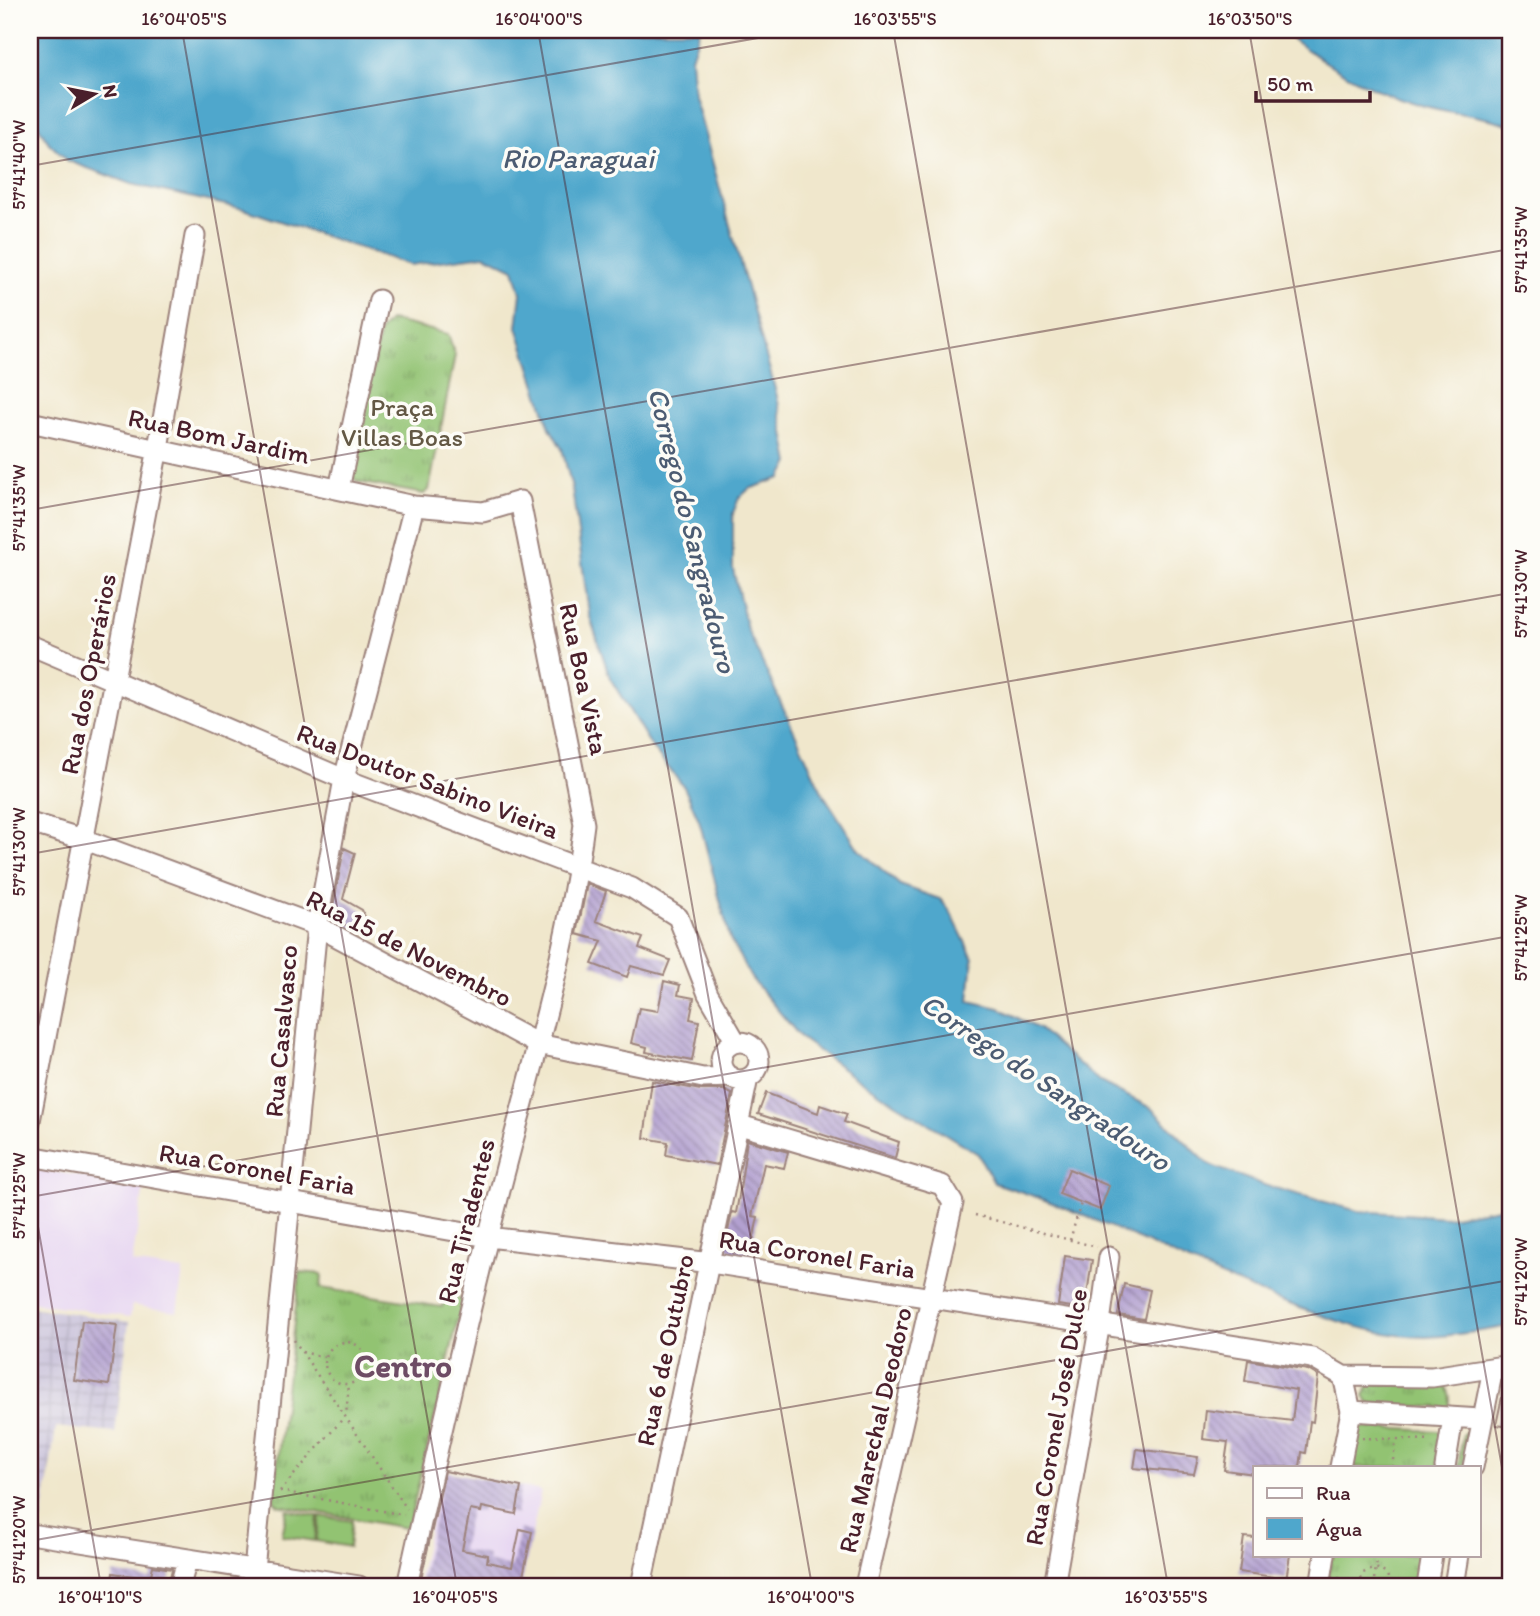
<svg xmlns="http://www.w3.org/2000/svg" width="1540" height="1616" font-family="Itim,sans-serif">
<defs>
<pattern id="industrial-grid" width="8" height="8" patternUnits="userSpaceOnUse" patternTransform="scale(1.75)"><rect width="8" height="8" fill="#c7c0d9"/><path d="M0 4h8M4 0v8" fill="none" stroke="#aca5ba"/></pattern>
<pattern id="grass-tufts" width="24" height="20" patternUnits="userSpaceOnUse" patternTransform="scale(1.75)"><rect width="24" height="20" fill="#92c372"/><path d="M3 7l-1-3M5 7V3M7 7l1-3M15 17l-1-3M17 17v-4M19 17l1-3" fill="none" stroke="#799e5e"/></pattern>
<pattern id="building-back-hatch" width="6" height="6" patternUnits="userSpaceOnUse" patternTransform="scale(1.75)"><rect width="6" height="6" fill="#b2a0d0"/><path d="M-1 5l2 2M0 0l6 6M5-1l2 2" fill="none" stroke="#9382a9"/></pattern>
</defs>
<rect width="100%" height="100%" fill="#fdfcf7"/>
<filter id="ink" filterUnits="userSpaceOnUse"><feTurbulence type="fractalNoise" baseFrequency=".0143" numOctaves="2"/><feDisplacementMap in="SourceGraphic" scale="14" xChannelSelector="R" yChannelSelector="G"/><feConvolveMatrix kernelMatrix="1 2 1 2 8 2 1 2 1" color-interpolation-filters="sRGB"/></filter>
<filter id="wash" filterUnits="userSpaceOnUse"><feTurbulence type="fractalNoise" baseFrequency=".00686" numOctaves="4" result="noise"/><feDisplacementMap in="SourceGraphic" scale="28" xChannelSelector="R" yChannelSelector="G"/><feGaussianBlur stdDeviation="1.57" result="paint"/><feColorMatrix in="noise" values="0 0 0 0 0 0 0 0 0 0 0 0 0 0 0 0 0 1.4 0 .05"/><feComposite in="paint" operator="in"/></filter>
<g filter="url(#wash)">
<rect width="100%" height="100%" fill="#f0e7cc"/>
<path fill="#e5d3f1" d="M30,1168L144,1186L132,1263L183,1271L177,1312L132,1305L130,1317L30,1302Z
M441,1470L541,1491L521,1586H431L425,1585L419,1577Z"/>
<path fill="url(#industrial-grid)" d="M30,1307L129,1322L115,1433L56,1427L42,1521L30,1520Z"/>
<path fill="url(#grass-tufts)" stroke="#6e714e" stroke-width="2" d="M390,320L448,334L455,355L429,490L424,494L358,482L351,476L380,331Z
M300,1272L322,1274L321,1288L442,1307L446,1296L463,1299L409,1524L405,1528L278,1505L273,1499Z
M1370,1383L1444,1385C1450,1391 1451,1399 1449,1408L1369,1404L1364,1396Z
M1358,1427L1438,1431L1441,1435L1438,1467H1346L1355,1429Z
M1467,1432L1464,1467H1458L1463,1434Z
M1332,1555H1425L1420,1586H1326Z"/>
<path fill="#92c372" stroke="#6e714e" stroke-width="2" d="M287,1510L318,1516L315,1541L282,1536Z
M320,1516L352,1521L349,1547L316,1541Z"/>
<path fill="#4fa7cc" stroke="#4c637c" stroke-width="2" d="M30,30H700L691,58L694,95L777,396L790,463L781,478L749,489L739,498L733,513V569L747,629L822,792L859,850L900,885L940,899L950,911L973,958L969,1001L999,1008L1039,1029L1100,1082L1151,1108L1209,1165L1264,1185L1358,1211L1448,1217L1510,1206V1326C1482,1331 1455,1336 1426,1337C1382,1337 1339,1322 1297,1307C1194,1270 1099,1214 994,1183L978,1154L866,1085L802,1039L751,978L730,939L699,820L684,787L653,749L610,678L589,614L572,488L562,449L550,428L517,327L521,293L514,269L485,255L410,265L244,209L131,184L68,161L49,143L30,113Z
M1280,30H1499L1510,35V125C1481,114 1451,114 1421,105C1366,90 1325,64 1280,30Z"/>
<g id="blocks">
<path fill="url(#building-back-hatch)" d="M344,848L355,853L343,899L362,910L365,917L358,932L331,917Z
M587,884L606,891L596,921L643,938L639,948L670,960L664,975L631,966L627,977L592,964L602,941L577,934Z
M664,981L680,985L678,995L694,998L690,1019L699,1021L692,1061L646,1052L647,1047L631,1043L639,1008L658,1011Z
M652,1081L701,1090H724L732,1094L717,1165L666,1155L668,1142L644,1138Z
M766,1093L818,1113L820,1105L847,1114L844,1122L899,1142L895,1158L758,1114Z
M747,1140L788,1152L784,1168L764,1164L752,1216L758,1217L750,1255L734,1253L725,1246L732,1212L736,1213L739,1196Z
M1069,1169L1109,1186L1100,1210L1059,1194Z
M1065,1256L1092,1260L1085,1309L1058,1305Z
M1124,1284L1150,1290L1144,1319L1118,1315Z
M82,1321L117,1325L109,1385L74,1380Z
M1248,1360L1308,1370L1318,1376L1313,1422L1310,1421L1306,1453L1302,1452L1300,1467H1255V1474L1224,1470L1228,1442L1203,1439L1206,1410L1292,1421L1296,1390L1245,1381Z
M1505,1383H1510V1427L1496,1425Z
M1137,1449L1198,1457L1194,1474L1134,1468Z
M445,1471L521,1487L516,1514L482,1507L481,1512L470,1510L462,1550L488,1555L487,1562L512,1567L520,1529L532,1532L521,1586H431L421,1579Z
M1244,1537L1255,1538V1555H1290L1286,1579L1239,1572Z
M153,1566L172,1569L168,1586H111L113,1573L150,1579Z"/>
</g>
</g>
<g filter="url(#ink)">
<use href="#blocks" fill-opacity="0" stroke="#9d837c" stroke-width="2"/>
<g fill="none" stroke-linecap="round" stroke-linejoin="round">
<defs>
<path id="minor" d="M30,422L414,506L483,512L520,501L584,824C569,944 533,1062 503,1179C468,1314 437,1450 407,1586
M339,489L379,300
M30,645L344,779L632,888L678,917L708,994L736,1042
M30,823L83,839L317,926L538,1044L703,1078L731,1077
M721 1061a19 19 0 1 1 38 0a19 19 0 1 1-38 0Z
M30,1121L158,448L195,236
M740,1125L942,1185L953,1203L865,1586
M30,1156L488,1237L711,1263L1312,1358L1343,1376L1432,1377L1510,1365
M1351,1411L1481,1419
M1340,1467L1351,1411L1343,1376
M1445,1467L1453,1418
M1473,1467L1493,1369
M30,1534L359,1586
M254,1570L317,926L344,779L414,506
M180,1586L187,1560
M641,1586L748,1078
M1054,1586L1100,1323L1109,1257
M1320,1586L1325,1555
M1427,1586L1432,1555
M1454,1586L1459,1555"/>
</defs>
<use href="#minor" stroke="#9d837c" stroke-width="23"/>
<path stroke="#9d837c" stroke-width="2.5" stroke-dasharray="2 5" stroke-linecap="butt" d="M975,1215L1097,1247
M1070,1240L1081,1203
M294,1340L407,1509
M325 1363a21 21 0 1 1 42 0a21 21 0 1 1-42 0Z
M302,1352L325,1357
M1362,1438L1432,1440
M1392,1467L1396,1439
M280,1491L346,1415L349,1384
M280,1491L404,1515
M1338,1578L1359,1582
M1359,1586L1363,1573L1376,1568L1387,1574L1390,1586
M1373,1586L1378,1555"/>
<use href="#minor" stroke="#fff" stroke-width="19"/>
</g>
</g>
<path fill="none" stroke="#4a1f2b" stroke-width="2" stroke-opacity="0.45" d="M182,30L457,1586M538,30L812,1586M893,30L1168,1586M1249,30L1510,1513M30,166L803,30M30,510L1510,249M30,854L1510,593M30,1181L101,1586M30,1197L1510,936M30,1541L1510,1280"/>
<g text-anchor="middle" stroke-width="7" stroke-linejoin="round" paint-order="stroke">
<g font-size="26" fill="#635844" stroke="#fdfcf7">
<text x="402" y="416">Praça<tspan x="402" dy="30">Villas Boas</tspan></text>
</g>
<g font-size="26" fill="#4a1f2b" stroke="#fdfcf7">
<text transform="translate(219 436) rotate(12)" y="9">Rua Bom Jardim</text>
<text transform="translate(88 674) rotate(-79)" y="9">Rua dos Operários</text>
<text transform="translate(584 679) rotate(78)" y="9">Rua Boa Vista</text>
<text transform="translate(428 781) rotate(21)" y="9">Rua Doutor Sabino Vieira</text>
<text transform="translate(409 948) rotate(27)" y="9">Rua 15 de Novembro</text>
<text transform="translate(281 1031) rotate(-85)" y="9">Rua Casalvasco</text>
<text transform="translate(257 1169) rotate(10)" y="9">Rua Coronel Faria</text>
<text transform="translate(466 1221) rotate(-76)" y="9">Rua Tiradentes</text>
<text transform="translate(817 1254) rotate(9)" y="9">Rua Coronel Faria</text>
<text transform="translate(665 1350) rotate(-78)" y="9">Rua 6 de Outubro</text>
<text transform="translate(1056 1417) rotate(-80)" y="9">Rua Coronel José Dulce</text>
<text transform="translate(875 1430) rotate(-77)" y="9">Rua Marechal Deodoro</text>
</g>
<g font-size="28" font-style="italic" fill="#4c5c73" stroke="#fdfcf7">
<text x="578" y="168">Rio Paraguai</text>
<text transform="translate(693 530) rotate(76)" y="10">Corrego do Sangradouro</text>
<text transform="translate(1046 1082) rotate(34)" y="10">Corrego do Sangradouro</text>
</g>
<g font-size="33" font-weight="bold" fill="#6e4c65" stroke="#fdfcf7">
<text x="403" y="1377">Centro</text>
</g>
</g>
<rect width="1540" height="1616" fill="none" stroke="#fdfcf7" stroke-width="77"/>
<rect x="1253" y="1466" width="228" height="91" fill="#fdfcf7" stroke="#b5a4a5" stroke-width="2"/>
<rect x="1267" y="1488" width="35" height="10" fill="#ffffff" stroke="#b5a4a5" stroke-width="2"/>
<text x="1316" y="1500" font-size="21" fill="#4a1f2b">Rua</text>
<rect x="1267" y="1518" width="35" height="21" fill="#4fa7cc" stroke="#b5a4a5" stroke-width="2"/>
<text x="1316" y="1536" font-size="21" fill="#4a1f2b">Água</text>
<g transform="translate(94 94) rotate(80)" stroke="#fdfcf7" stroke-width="5" paint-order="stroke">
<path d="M0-5L12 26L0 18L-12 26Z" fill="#4a1f2b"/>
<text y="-10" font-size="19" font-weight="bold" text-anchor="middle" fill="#4a1f2b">N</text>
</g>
<path d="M1256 91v10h114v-10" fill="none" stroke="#4a1f2b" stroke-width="3.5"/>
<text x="1267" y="91" font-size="21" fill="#4a1f2b" stroke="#fdfcf7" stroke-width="5" paint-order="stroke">50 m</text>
<rect x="38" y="38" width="1464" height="1540" fill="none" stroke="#4a1f2b" stroke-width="2.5"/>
<g font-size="18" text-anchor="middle" fill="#4a1f2b">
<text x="184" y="25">16°04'05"S</text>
<text x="539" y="25">16°04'00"S</text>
<text x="895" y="25">16°03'55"S</text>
<text x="1250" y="25">16°03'50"S</text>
<text transform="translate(19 165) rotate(-90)" y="6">57°41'40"W</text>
<text transform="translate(1521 250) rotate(-90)" y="6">57°41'35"W</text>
<text transform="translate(19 508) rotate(-90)" y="6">57°41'35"W</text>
<text transform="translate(1521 594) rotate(-90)" y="6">57°41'30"W</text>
<text transform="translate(19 852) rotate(-90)" y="6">57°41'30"W</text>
<text transform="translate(1521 938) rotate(-90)" y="6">57°41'25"W</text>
<text transform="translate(19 1196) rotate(-90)" y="6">57°41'25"W</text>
<text transform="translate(1521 1282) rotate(-90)" y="6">57°41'20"W</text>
<text transform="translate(19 1540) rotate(-90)" y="6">57°41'20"W</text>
<text x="100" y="1603">16°04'10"S</text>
<text x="455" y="1603">16°04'05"S</text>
<text x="811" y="1603">16°04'00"S</text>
<text x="1166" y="1603">16°03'55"S</text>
</g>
</svg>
